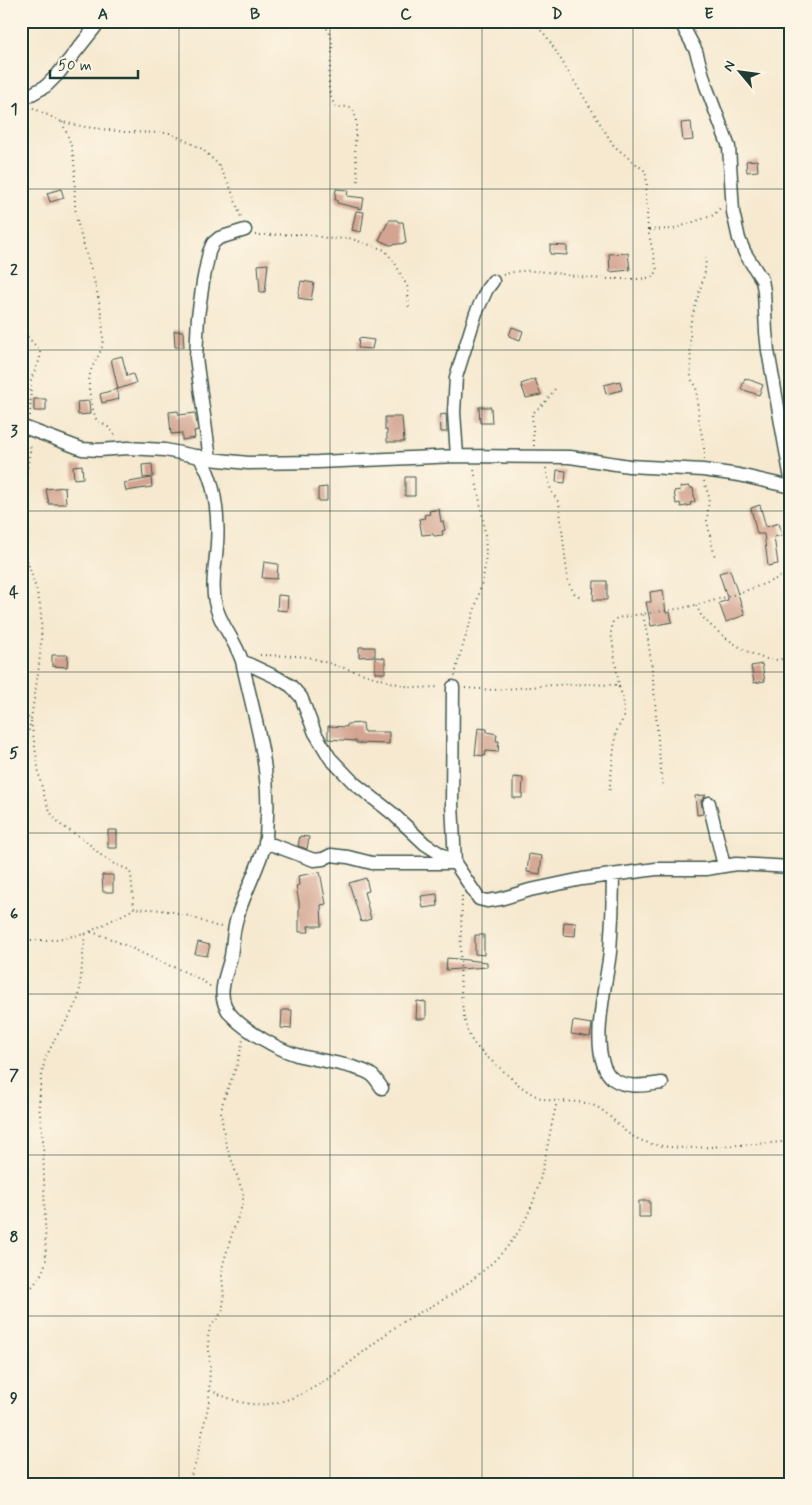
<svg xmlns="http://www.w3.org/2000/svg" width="812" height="1505" font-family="Mynerve,sans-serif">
<rect width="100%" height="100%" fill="#fcf5e5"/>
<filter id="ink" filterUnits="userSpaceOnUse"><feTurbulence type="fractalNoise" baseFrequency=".02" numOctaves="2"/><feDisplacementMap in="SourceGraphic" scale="10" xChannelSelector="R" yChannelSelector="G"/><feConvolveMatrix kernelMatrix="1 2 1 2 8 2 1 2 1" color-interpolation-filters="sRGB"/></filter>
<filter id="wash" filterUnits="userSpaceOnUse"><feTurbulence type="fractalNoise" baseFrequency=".0096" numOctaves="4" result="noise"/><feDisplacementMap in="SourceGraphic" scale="20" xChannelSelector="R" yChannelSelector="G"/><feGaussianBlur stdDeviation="1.12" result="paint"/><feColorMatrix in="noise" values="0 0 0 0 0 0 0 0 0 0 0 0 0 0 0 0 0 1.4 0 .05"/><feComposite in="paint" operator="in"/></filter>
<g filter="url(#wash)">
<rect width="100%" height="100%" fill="#f6e9d0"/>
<g id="blocks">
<path fill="#d3a491" d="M691,122L693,140L683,141L681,123Z
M757,160L758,171L747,172L746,161Z
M61,189L64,198L50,202L47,193Z
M336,189L348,190L347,196L364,198L362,209L337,203V200H335Z
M356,211L364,212L361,232L352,230Z
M389,220H397L398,222H403L406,243L390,245L379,240Z
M550,245L567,246V255L550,254Z
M628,253L630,270L610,272L609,254Z
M268,264L265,292H260L258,265Z
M301,281L314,283L311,300L298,298Z
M512,327L523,331L520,340L509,336Z
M174,331H183L184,347H175Z
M359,338L374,340L372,349L358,348Z
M122,356L127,376L133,374L136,383L118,389L111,359Z
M745,378L763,385L759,395L741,389Z
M535,379L541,395L526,398L521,384Z
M620,381L622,390L606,394L604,385Z
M117,389L119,399L102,403L100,394Z
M34,399H46V411H34Z
M89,401L90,414L78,415L77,402Z
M479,407H491L492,423H480Z
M178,411L179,415L195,413L198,430L194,431L195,438L182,440V433L171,434L169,412Z
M446,414L447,432H441L440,415Z
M385,417H402L404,442H387V430H385Z
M152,464L153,477L143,478L142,465Z
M82,465L83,478L74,479L73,466Z
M557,470L566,471L565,483L556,482Z
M405,477H415V496H405Z
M151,478L152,487L126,491L124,483Z
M689,486L690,488H693L695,502L690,503L691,505L681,507L680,503L676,504L674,491L681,490L680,487Z
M65,487L66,504H49L46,489Z
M327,487V501H318V488Z
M760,505L766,527L779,523L782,535L774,537L778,564L768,566L764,534H757L751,508Z
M439,509L441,522L443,521L445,530L442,531L443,535L434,536L433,534L422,535L419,519L425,518L424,515L430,514L429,511Z
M264,562L278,564L277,579L262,578Z
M730,570L745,615L726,622L719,603L728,600L719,573Z
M594,581H607V600H593Z
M663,590L666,613L670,612L672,622L651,626L646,602H651L650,592Z
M278,595L288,596L287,611L277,610Z
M359,647H375V656L359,657Z
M52,655H68L67,667L52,666Z
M375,657L385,658V673H375Z
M762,664L765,681L754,683L751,666Z
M363,723L364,732H389V744L356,743V741L328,739V726L347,727V724Z
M478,728L487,729V732L497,734L496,741H499L498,752L486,751L485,756L475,755Z
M513,777L523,778L522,798H513Z
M706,795L701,801L703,814L697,815L695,796Z
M108,830H117V848H108Z
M300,836L309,837L307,849L298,846Z
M529,854L542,856L540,874L527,872Z
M320,872L326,904L321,905L322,926H308L309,932H299V902L296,886L299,885L298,876Z
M102,875H113V892H103Z
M366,878L369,891L364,892L371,919L361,922L349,883Z
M437,894L438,906L423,908L421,896Z
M564,922L576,923L575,936L563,935Z
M475,935H484V955L475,954Z
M198,942L210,945L207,956L195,954Z
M447,958L487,962V967L446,970Z
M417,1001L426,1002V1019H416Z
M282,1010H292L291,1029L281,1028Z
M573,1021L592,1024L590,1037L571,1034Z
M639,1201H650V1217H639Z"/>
</g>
</g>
<g filter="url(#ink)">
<use href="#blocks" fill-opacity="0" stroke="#3f574b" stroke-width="1"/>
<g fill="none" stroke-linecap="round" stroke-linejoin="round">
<defs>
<path id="street" d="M680,21L696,51L706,86L729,147L733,212L739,239L745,253L762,280L764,291L766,332L768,351L791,479
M21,100L46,86L58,74L100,21
M21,426L82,449L99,450L128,448L165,450L210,459L248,463L318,462L457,456L570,457L629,466L703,470L739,475L791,487
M198,456C215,475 219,519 217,544C216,563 211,583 215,602C219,624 235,639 242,661C253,713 270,763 267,817C266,826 267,835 265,844C258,869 244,893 237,918C233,930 233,943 231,956C226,978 214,996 232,1016C246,1031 277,1049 297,1055C314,1060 361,1065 373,1076C376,1079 379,1084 382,1088
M457,456L454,412L456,377L476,313L487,289L493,281
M210,459L196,358L198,316L203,282L209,252L213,243L219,238L245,230
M242,661L278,678L291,686L301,697L315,733L330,758L354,783L392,813L425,844L455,863L479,899L487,901L500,899L530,890L582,879L656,869H706L736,864L791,867
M709,803L724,866
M265,842L314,860L323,859L331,855L348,857L372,863H455L452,803L453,687
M613,876C613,901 612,927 610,952C607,983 586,1057 613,1079C627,1089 646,1085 662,1083"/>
</defs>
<use href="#street" stroke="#3f574b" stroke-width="15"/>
<path stroke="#3f574b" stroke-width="2" stroke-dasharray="1 4" stroke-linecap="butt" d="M320,21C322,24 326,27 328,30C341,50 318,81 336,107C340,108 347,105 351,108C359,114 355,136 355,145C355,158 358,172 358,184
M365,21L374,23L398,21
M33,108L62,122L86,127L125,132L170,133L202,149L218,164L229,184L242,220
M21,117V146
M62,122C68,136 73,148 74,162C76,182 73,201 77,220C86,259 102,294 103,335C104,354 93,360 90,374C87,386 91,404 95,416C97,424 102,422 108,427C111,430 113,433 116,436
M649,230L673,229L714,215L721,207
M255,235L305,234L332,239L349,238L385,250L396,265L408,288L409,311
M503,275C525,266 559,274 581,277C596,279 610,279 625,279C635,279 646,280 655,275L657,270L648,230L646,195L647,182L645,171L614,146L547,37L537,26L529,21
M21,329L40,351V359L31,379L30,417
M534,446L532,414L545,402L555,389
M704,459V446L699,421L696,386L691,379L690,329L691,321L705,272L706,256
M546,468L551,491L559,503L568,582L574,593L580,597
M704,481L709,497L707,521L715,558
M697,605C698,609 699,613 702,616C713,631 749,656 767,659C775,661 783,659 791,657
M643,615C656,671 655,729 663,786
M260,655L296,656L308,657L394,683L413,688L440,687
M455,676C457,663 461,652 465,639C472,617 480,595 484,572C490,537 479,502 474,469
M619,687L611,632L613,621L617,618C638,614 660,612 682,608C720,600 756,589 791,572
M465,688L494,690L553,685L590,684L615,685L619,687L623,697L624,717L616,732L609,794
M21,710L31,721L40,780L46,802L52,815L61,825L86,841L102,856L112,863L127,869L131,874L134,909C154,908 173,911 192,917C203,921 211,926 222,927
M31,719C36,685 43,651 41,616C40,592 28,570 24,546C18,514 27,474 31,443
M21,770L30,724
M462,896C462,931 454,1014 473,1042C480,1052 491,1060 500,1068C511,1078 522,1089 536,1096C555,1105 576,1098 595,1106C610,1113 619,1129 634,1137C664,1153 704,1147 738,1145C756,1144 773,1143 791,1141
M91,932C115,939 136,951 159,961C177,969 196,975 211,987
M21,940H51L85,934L134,909
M21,1297C33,1287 42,1277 46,1261L43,1140L39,1105L41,1078L45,1059L56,1037L69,1017L79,997L85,934
M210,1390C231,1400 251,1408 275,1403C324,1392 360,1351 400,1324C418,1312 438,1304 455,1292C477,1277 499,1259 514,1238C543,1199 545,1147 557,1102
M188,1484L196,1462L209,1402L210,1363L208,1337L210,1328L222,1312L224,1299L222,1276L223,1264L233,1231L243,1203V1193L225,1141L221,1113L223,1101L237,1065L243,1040"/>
<use href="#street" stroke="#fff" stroke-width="12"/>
</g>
</g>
<path fill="none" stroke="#1f3d34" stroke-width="1" stroke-opacity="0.55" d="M179,21V1484M330,21V1484M482,21V1484M633,21V1484M21,189H791M21,350H791M21,511H791M21,672H791M21,833H791M21,994H791M21,1155H791M21,1316H791"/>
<rect width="812" height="1505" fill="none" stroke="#fcf5e5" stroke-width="55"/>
<g transform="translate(740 72) rotate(299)" stroke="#fcf5e5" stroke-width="4" paint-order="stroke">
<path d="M0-4L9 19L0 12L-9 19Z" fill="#1f3d34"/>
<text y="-8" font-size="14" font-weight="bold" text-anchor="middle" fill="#1f3d34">N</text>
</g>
<path d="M50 70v8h88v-8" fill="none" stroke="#1f3d34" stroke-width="2.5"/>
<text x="58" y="70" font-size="15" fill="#1f3d34" stroke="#fcf5e5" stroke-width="4" paint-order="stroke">50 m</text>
<rect x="28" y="28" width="756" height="1450" fill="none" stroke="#1f3d34" stroke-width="2"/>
<g font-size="16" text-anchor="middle" font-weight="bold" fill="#1f3d34">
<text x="103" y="19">A</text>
<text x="255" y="19">B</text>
<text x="406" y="19">C</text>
<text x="557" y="19">D</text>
<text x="709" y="19">E</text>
<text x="14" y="114">1</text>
<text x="14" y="275">2</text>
<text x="14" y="436">3</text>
<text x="14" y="597">4</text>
<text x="14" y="758">5</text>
<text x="14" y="919">6</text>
<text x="14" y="1080">7</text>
<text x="14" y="1242">8</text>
<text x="14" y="1403">9</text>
</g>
</svg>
